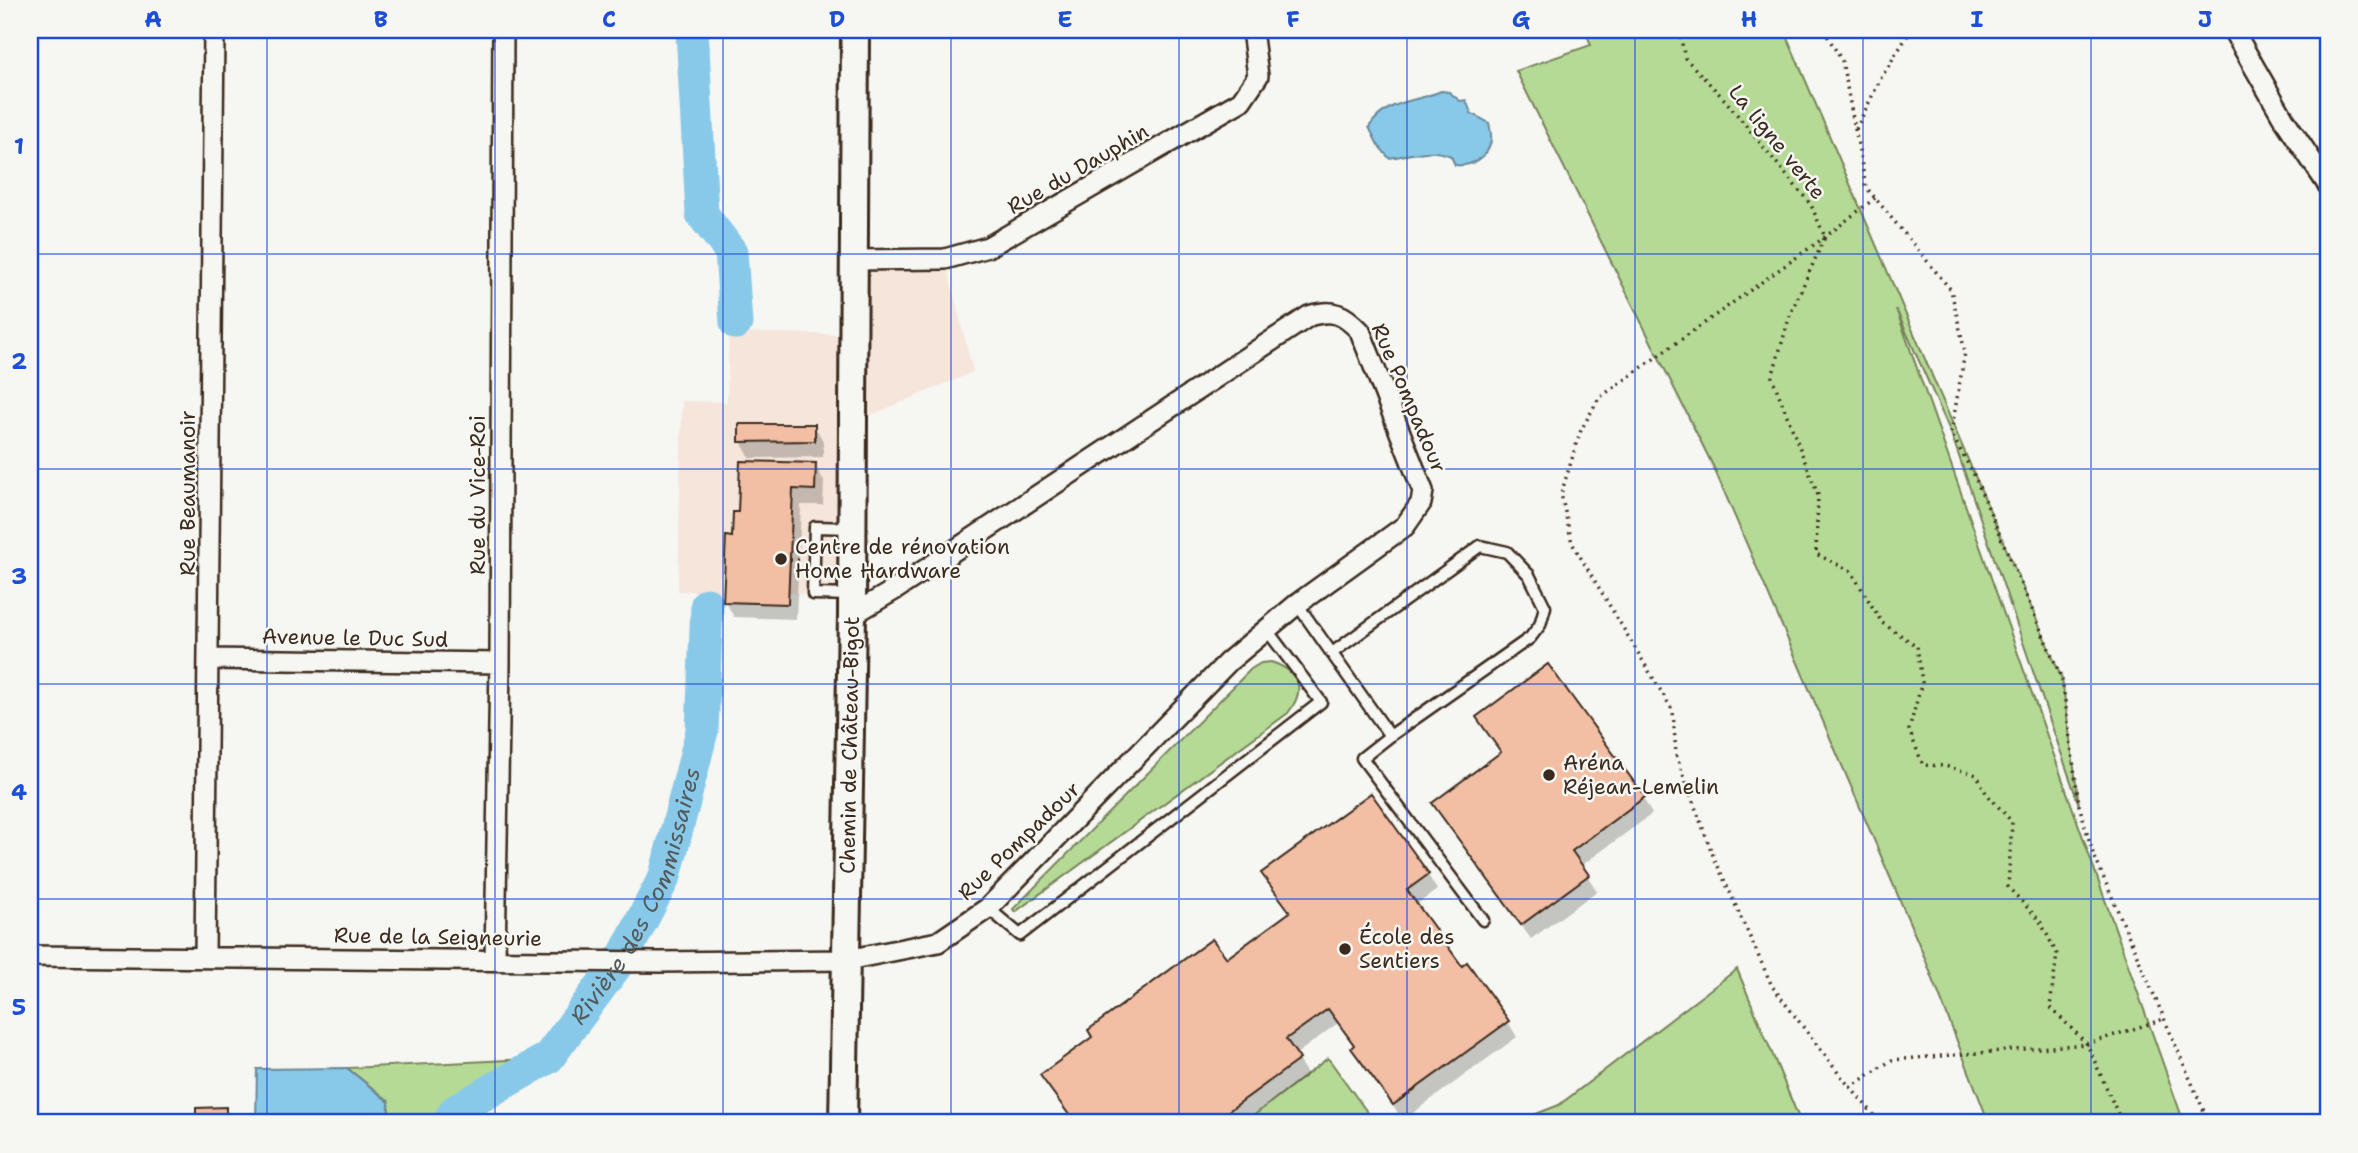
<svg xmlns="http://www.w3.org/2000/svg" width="2358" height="1153" font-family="'Shantell Sans',sans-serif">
<rect width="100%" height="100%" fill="#f6f6f2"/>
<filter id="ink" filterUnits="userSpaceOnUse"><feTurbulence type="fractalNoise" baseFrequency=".0143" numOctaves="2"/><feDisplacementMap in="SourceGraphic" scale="14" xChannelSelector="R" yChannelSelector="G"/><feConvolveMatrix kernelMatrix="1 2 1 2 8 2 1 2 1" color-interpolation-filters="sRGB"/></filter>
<g filter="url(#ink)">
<path fill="#f5e5db" d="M945,259L973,372L852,423L851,595L678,591L682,401L727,402L729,332L852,335L854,260Z"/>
<path fill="#b4da96" stroke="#78825a" stroke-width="2" d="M1585,30H1784L2062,679L2079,805L1951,433L1896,309L2184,1123H1989L1924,956L1714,468L1516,71L1591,45Z
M1271,662C1299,671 1307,689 1288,713L1015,912L1013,909L1251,669L1261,663Z
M1737,969L1801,1123H1513L1559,1105Z
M548,1058L455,1111L456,1123H388L389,1101L347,1068Z
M1328,1058L1375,1123H1244Z"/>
<path fill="#88c9e9" stroke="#698998" stroke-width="2" d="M1441,91L1449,92L1460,101L1466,100L1471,113L1489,123C1490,128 1492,135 1491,141C1488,158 1471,167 1455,165L1451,156C1429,147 1411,155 1389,158L1378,145L1369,127C1388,99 1413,103 1441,91Z
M347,1068L389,1102L388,1123H256L257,1069Z"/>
<path fill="#0003" d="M814,425L823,441V457L750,458L741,442Z
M815,465L824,481L823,505H801L796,619L734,617L725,601L734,539L740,514Z
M1547,667L1643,798L1652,814L1581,866L1597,891L1531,939L1443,819L1434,804L1502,754L1478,718Z
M1264,874L1428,875L1437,890L1416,905L1462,968L1508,1022L1517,1037L1403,1120L1362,1064L1353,1048L1355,1047L1338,1023L1295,1055L1308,1075L1242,1123H1074L1042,1076L1226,961L1291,914Z
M198,1109H225L230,1117V1123H198Z"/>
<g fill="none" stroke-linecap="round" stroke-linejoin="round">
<g stroke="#88c9e9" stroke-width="33">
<path d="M692,30L702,214L731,252L736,323"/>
<path id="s1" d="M448,1123L455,1111L548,1058L624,955L665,876L702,731L707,604"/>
</g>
</g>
<path fill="#f2bea4" stroke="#3b2a1e" stroke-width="2" d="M739,424H815V441L739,442Z
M740,461L816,463L815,490L793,489L788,604L723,602L726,536L732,537L733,512H738Z
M1548,664L1645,797L1572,851L1589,875L1521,925L1432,803L1501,752L1476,717Z
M1371,793L1429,874L1407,890L1462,966L1467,962L1509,1021L1393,1105L1351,1048L1354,1045L1328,1009L1286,1039L1300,1059L1212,1123H1075L1040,1075L1092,1037L1088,1030L1212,939L1227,958L1290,912L1261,873Z
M226,1107V1123H196V1108Z"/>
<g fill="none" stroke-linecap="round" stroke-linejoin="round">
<defs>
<path id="lane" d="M851,595L813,594L815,527L852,528
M1297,604L1390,736L1530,638L1540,625L1545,607L1529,575L1507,552L1480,546L1332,653
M1390,736L1362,758L1483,920
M988,908L1020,935L1321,702L1267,630"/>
<path id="street" d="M2233,30L2284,119L2328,185
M854,260L945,259L988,247L1241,101L1258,76L1252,30
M209,659L500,663
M30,956L660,962L847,960L938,942L988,908L1228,662L1297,604L1405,526L1421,503L1423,491L1360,331C1343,313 1332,309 1309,316L896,589L852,615
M205,957L214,30
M495,960L500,663L503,30"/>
<g id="secondary">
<path id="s2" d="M843,1123L852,615L855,30"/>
</g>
</defs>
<use href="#lane" stroke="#3b2a1e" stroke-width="15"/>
<use href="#street" stroke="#3b2a1e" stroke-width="24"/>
<use href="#secondary" stroke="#3b2a1e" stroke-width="32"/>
<path stroke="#3b2a1e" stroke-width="3.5" stroke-dasharray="2 5" stroke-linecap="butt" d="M1679,30L1685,58L1725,100L1811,205L1825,237L1790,315L1772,377L1818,495L1816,554L1851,571L1882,623L1917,646L1922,682L1909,730L1923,765L1945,766L1977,775L1986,793L2012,822L2008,887L2040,921L2057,954L2050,1007L2087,1044L2122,1123
M1824,30L1842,61L1866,187L1951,290L1965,352L1951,433L1974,475L2062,679L2079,805L2093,853L2209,1123
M1856,129L1881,78L1911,30
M1875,198L1825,237L1599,398L1581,430L1561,494L1572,543L1673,711L1676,755L1712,853L1772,986L1839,1074L1881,1123
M790,560H802
M1850,1087L1892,1060L2087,1044L2164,1019"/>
<use href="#lane" stroke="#f6f6f2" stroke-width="10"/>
<use href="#street" stroke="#f6f6f2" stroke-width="19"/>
<use href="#secondary" stroke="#f6f6f2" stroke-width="26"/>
</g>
</g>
<path fill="none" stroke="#1d4ed8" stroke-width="2" stroke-opacity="0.55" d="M267,30V1123M495,30V1123M723,30V1123M951,30V1123M1179,30V1123M1407,30V1123M1635,30V1123M1863,30V1123M2091,30V1123M30,254H2328M30,469H2328M30,684H2328M30,899H2328"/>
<g fill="#3b2a1e" stroke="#f6f6f2" stroke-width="2.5">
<circle cx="781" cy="559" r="7"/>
<circle cx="1549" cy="775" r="7"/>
<circle cx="1345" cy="949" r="7"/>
</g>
<g text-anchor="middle" stroke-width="5" stroke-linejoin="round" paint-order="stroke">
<g font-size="21" fill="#3b2a1e" stroke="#f6f6f2">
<text transform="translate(1777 142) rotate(51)" y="7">La ligne verte</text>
<text transform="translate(1078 169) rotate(-30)" y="7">Rue du Dauphin</text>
<text transform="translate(1409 398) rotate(67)" y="7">Rue Pompadour</text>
<text transform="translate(188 493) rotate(-90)" y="7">Rue Beaumanoir</text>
<text transform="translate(478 495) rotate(-90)" y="7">Rue du Vice-Roi</text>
<text transform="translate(355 638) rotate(1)" y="7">Avenue le Duc Sud</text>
<text dy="7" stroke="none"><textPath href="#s2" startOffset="378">Chemin de Château-Bigot</textPath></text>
<text transform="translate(1019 841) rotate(-44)" y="7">Rue Pompadour</text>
<text transform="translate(438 937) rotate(1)" y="7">Rue de la Seigneurie</text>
</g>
<g font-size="21" fill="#3b2a1e" stroke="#f6f6f2" text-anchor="start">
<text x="795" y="554">Centre de rénovation<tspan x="795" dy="24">Home Hardware</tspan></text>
<text x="1563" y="770">Aréna<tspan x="1563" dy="24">Réjean‑Lemelin</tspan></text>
<text x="1359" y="944">École des<tspan x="1359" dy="24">Sentiers</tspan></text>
</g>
<g font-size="23" font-style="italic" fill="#525a5b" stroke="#f6f6f2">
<text dy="8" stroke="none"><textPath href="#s1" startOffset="308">Rivière des Commissaires</textPath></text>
</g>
</g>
<rect width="2358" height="1153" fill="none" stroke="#f6f6f2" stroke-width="77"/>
<rect x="38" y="38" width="2282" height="1076" fill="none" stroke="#1d4ed8" stroke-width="2.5"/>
<g font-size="23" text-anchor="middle" font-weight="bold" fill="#1d4ed8">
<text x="153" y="27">A</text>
<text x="381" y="27">B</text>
<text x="609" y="27">C</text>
<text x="837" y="27">D</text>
<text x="1065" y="27">E</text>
<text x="1293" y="27">F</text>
<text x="1521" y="27">G</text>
<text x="1749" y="27">H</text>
<text x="1977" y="27">I</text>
<text x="2205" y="27">J</text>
<text x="19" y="154">1</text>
<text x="19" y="369">2</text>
<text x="19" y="584">3</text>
<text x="19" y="800">4</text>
<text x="19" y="1015">5</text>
</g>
</svg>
